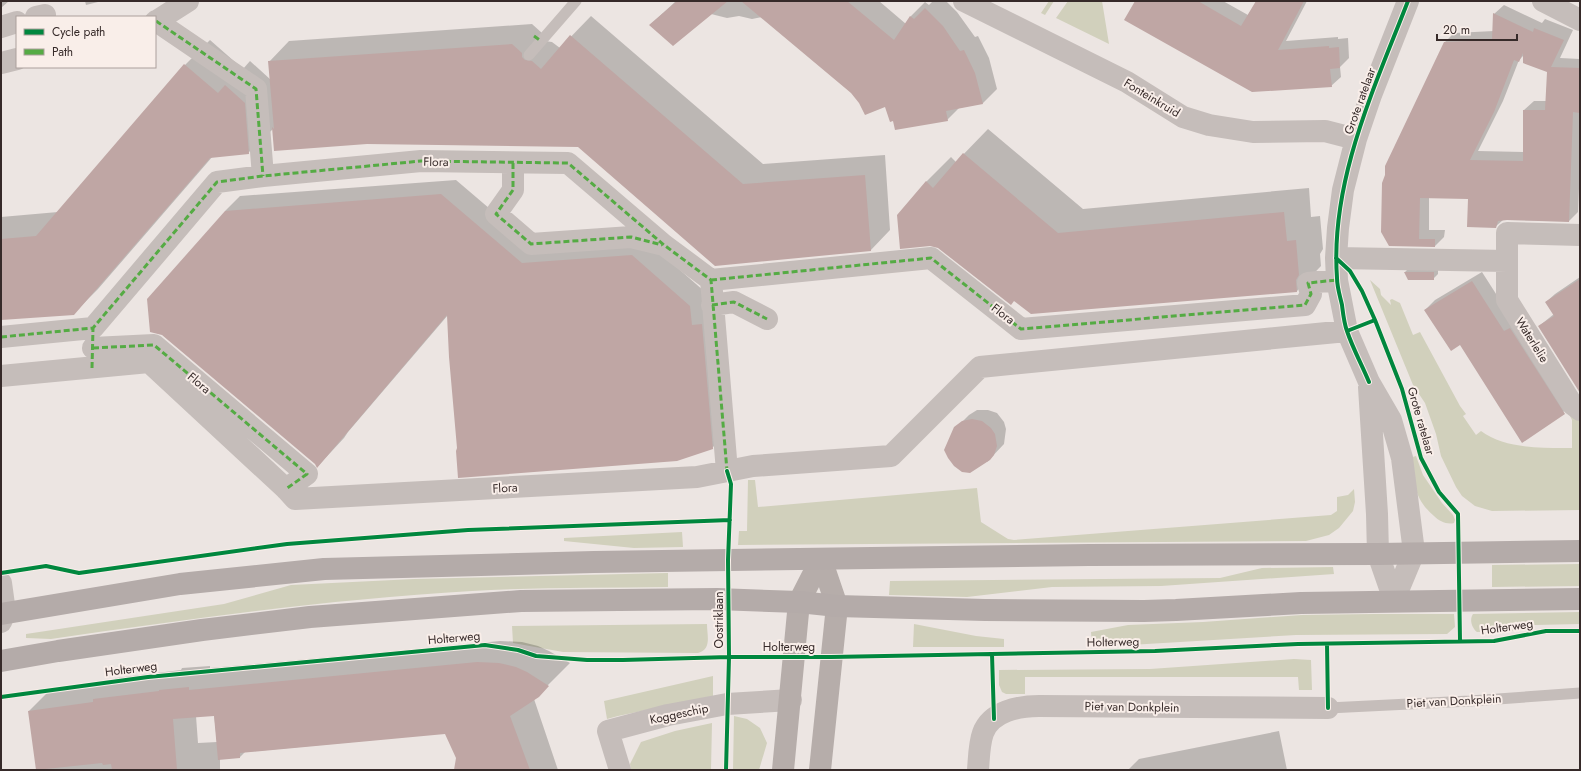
<svg xmlns="http://www.w3.org/2000/svg" width="1581" height="771" font-family="Jost,sans-serif">
<rect width="100%" height="100%" fill="#ece5e2"/>
<path fill="#d1d0bc" d="M1049,1H1054L1045,15L1041,13Z
M1068,1H1102L1109,44L1056,18Z
M1370,280L1380,289L1381,295L1391,305L1390,300L1392,299L1400,303L1413,335L1420,332L1460,406L1466,414L1463,416L1476,435L1481,431C1505,449 1543,448 1572,448V420L1570,416L1580,417V510L1492,511L1475,506L1462,496L1456,487L1441,456L1436,434L1425,403L1413,385Z
M1416,456L1423,475L1442,503L1453,515L1455,520L1454,523C1447,525 1439,521 1434,516C1414,499 1414,482 1409,458Z
M748,480H755L758,507L977,488L981,522L1008,539L1014,540L1331,515L1337,511V497L1348,495L1354,489L1355,502L1353,511L1339,528L1329,535L1306,541L738,545L739,531H747Z
M682,532L683,547L634,548L564,541V538Z
M1580,564V586L1492,587V565Z
M1333,567L1334,574L1161,586L1052,587L967,597L889,595L890,581L1220,578L1262,568Z
M668,573V587C603,588 537,587 472,591C330,599 191,619 51,639L26,638V634L224,604L291,585L414,579Z
M1580,612V624L1535,625L1511,631L1477,632C1472,628 1469,620 1473,614Z
M1374,614H1454L1455,627L1447,634L1296,635L1130,645H1092L1091,632L1128,625L1203,622L1302,615Z
M707,624C707,636 712,649 698,653L563,652L513,643L512,626Z
M914,624L976,636L1004,639V647H913Z
M1294,659L1311,660L1312,690H1299L1298,677H1025V694H1006L1002,692L999,685V670L1150,669Z
M713,676V696L618,716L607,719L604,701Z
M734,716L747,719L760,728L767,743L759,770H733Z
M712,723L711,770H631L630,764L641,742L675,731Z"/>
<path fill="#0003" fill-rule="evenodd" d="M1,1H9L1,8Z
M85,1H102L86,5Z
M676,1H879L906,24L911,16L925,2L929,5L933,1H946L957,12L975,37L978,36L989,58L997,89L983,103L959,108L947,120H894L886,105L860,102L852,92L762,17L752,19L739,16L727,18L711,14L650,25Z
M1136,1H1223L1248,15L1257,1H1307L1286,41L1338,37V39L1348,38L1349,58L1340,67L1341,77L1331,86Z
M1504,5L1542,23L1545,19L1573,30L1560,58L1580,59V165L1578,212L1569,221L1507,220H1503L1495,227L1469,198L1429,197V230H1445L1444,237L1435,246L1390,245L1444,43L1454,33L1494,31V14ZM1524,55L1548,71L1546,101H1534L1524,110V152L1478,151L1503,101L1519,60Z
M591,16L763,164L885,155L890,230L870,251L578,146L367,143L273,129L248,153L213,156L98,289L73,314L1,319V217L58,212L185,65L210,40L243,69L250,61L271,80L269,62L289,41L532,24L542,33L545,41L552,42L560,48Z
M988,129L1083,209L1309,188L1311,217L1320,216L1323,249L1320,254L1321,266L1297,291L1031,313L926,182L951,157L956,162Z
M456,180L537,249L647,241L704,291L727,433L712,448L458,449L448,315L348,432L344,438L318,466L225,211L240,196Z
M1410,267L1438,268V274L1433,279H1409L1405,272Z
M1482,272L1514,322L1566,409L1557,418L1460,344L1425,310L1435,300Z
M1580,277V376L1539,326L1554,314L1546,302L1555,294Z
M977,410H988L997,413L1004,422L1006,429L1004,444L987,462L953,431L969,415Z
M500,641L522,642L538,646L549,651L570,663L534,699L558,770H455L458,758L446,733L245,752L240,757L220,759V770H37L29,711L51,689L112,681L116,678L181,670L182,668L210,666V668ZM214,714L217,742L198,743L196,716Z
M1279,731L1287,770H1128L1139,759Z"/>
<path fill="#bfa6a4" fill-rule="evenodd" d="M677,1H728L673,46L649,25Z
M741,1H847L894,40L910,16L914,19L925,8L943,26L960,51L964,50L975,73L983,104L946,111L948,121L895,130L893,121L890,122L885,107L865,115L859,103L851,93Z
M1135,1H1198L1241,26L1256,1H1304L1278,50L1329,46V48L1339,47L1340,68L1330,69L1332,87L1252,92L1124,20Z
M1493,13L1533,32L1534,28L1564,40L1551,67L1580,68V113L1573,112L1569,222L1507,220L1498,221L1496,228L1467,227L1468,199L1420,198L1419,239H1435V247L1389,246L1381,232L1382,183L1385,175V166L1444,42L1492,40ZM1523,53V63L1547,72L1545,110H1523V161L1470,160L1494,112L1514,60L1519,62Z
M570,35L743,184L865,175L871,251L715,266L578,147L367,144L274,151L272,127L274,129L268,61L512,44L522,53V57L525,60L532,61L541,69Z
M184,64L218,93L225,85L245,103L249,154L210,158L74,315L1,320V239L36,236Z
M963,153L1058,233L1284,212L1287,241L1296,240L1299,275L1296,280L1297,292L1031,314L1014,301L1011,305L938,248L930,246L900,249L897,215L926,181L933,188Z
M441,194L522,263L632,255L690,306L692,325L702,324L713,449L677,461L458,478L456,451L457,448L449,357L447,315L317,468L315,464L162,335L150,332L147,299L225,211Z
M1404,272H1434V280H1408Z
M1580,279V393L1538,326L1554,316L1545,302Z
M1472,281L1504,331L1510,328L1565,414L1522,443L1460,345L1451,351L1424,310Z
M972,419L982,421L991,428L995,434L997,446L994,455L990,460L970,473L962,472L954,466L948,458L944,450L954,427L962,421Z
M477,662L499,663L516,667L527,672L549,686L539,697L510,716L530,770H454L456,758L445,734L240,753V758L218,760L214,716L173,719L177,770H112L111,764L103,765L102,763L36,770L28,711L93,702V699L159,691V690L189,687V690Z"/>
<g fill="none" stroke-linecap="round" stroke-linejoin="round">
<path stroke="#c5bdba" stroke-width="11" d="M529,55L576,1
M1328,708L1470,701L1580,693"/>
<path stroke="#c5bdba" stroke-width="22" d="M964,1L1127,82L1183,117L1209,125L1253,132L1325,131L1356,139
M1543,1L1580,20
M36,17L45,15
M156,21L256,89L263,176
M155,22L188,1
M1,27L17,22
M1,63L17,59
M513,163V190L496,214L531,244L631,237L660,244
M1580,235L1507,233V300L1572,404L1580,410
M1336,258L1507,261
M711,280L931,258L1021,329L1305,305L1311,294L1308,283L1337,280
M712,305L734,302L767,319
M1,337L93,328L217,182L263,176L421,161L568,163L664,245L711,280L727,471
M93,348L154,345L307,474L286,489
M1,376L149,362L286,489L295,499L697,477L753,466L891,456L980,367L1347,331
M1369,387L1377,514L1378,554L1394,600
M1,583L5,612L1,622
M1394,600L1414,552L1402,458L1391,420L1369,382L1347,331L1337,280L1336,258L1338,228L1343,190L1356,139L1371,95L1408,1
M620,770L608,731L668,715L727,704L791,700
M978,770C979,758 979,744 983,733C991,711 1019,706 1039,706L1328,708"/>
<path stroke="#b6adaa" stroke-width="22" d="M783,770L799,602L821,559
M820,770L837,606L821,559"/>
<path stroke="#b4aba9" stroke-width="22" d="M1,614L180,584L324,569L594,562L1089,555L1378,554L1580,551
M1,661L58,651L202,630L310,617L521,601L717,599L799,602L837,606L985,610L1144,611L1176,610L1301,603L1580,599"/>
<path stroke="#55ab44" stroke-width="3" stroke-dasharray="6 3" stroke-linecap="butt" d="M156,21L256,89L263,176
M534,36L541,41
M513,163V190L496,214L531,244L631,237L662,245
M711,280L931,258L1021,329L1305,305L1311,294L1308,283L1337,280
M712,305L734,302L767,319
M1,337L93,328L217,182L263,176L421,161L568,163L664,245L711,280L727,471
M93,348L154,345L307,474L286,489
M92,368L93,328"/>
<defs>
<path id="cycleway" d="M1336,258L1350,271L1362,291L1375,320
M1347,331L1375,320L1402,389L1421,458L1439,492L1458,514L1460,641
M1369,382C1362,365 1353,349 1347,331C1344,323 1343,313 1342,305C1340,296 1337,287 1337,278C1330,181 1374,89 1408,1
M1,573L46,566L79,573L287,544L468,530L730,520
M1327,644L1328,708
M992,654L994,719
M1,697L148,677L485,645L518,650L536,656L587,660H623L729,657H831L1155,651L1298,644L1494,641L1546,631H1580
M726,770L729,657L728,560L731,484L727,471"/>
</defs>
<use href="#cycleway" stroke="#f9eee9" stroke-width="6"/>
<use href="#cycleway" stroke="#00873e" stroke-width="4"/>
</g>
<g text-anchor="middle" stroke-width="4" stroke-linejoin="round" paint-order="stroke">
<g font-size="12" fill="#362a29" stroke="#f9eee9">
<text transform="translate(1152 98) rotate(31)" y="4">Fonteinkruid</text>
<text transform="translate(1360 101) rotate(-70)" y="4">Grote ratelaar</text>
<text transform="translate(436 162) rotate(1)" y="4">Flora</text>
<text transform="translate(1003 314) rotate(38)" y="4">Flora</text>
<text transform="translate(1532 340) rotate(58)" y="4">Waterlelie</text>
<text transform="translate(199 383) rotate(40)" y="4">Flora</text>
<text transform="translate(1421 421) rotate(74)" y="4">Grote ratelaar</text>
<text transform="translate(505 488) rotate(-3)" y="4">Flora</text>
<text transform="translate(719 620) rotate(-90)" y="4">Oostriklaan</text>
<text transform="translate(1507 627) rotate(-8)" y="4">Holterweg</text>
<text transform="translate(454 638) rotate(-5)" y="4">Holterweg</text>
<text transform="translate(1113 642) rotate(-1)" y="4">Holterweg</text>
<text x="789" y="651">Holterweg</text>
<text transform="translate(131 669) rotate(-7)" y="4">Holterweg</text>
<text transform="translate(1454 701) rotate(-3)" y="4">Piet van Donkplein</text>
<text transform="translate(1132 707) rotate(1)" y="4">Piet van Donkplein</text>
<text transform="translate(679 714) rotate(-12)" y="4">Koggeschip</text>
</g>
</g>
<rect width="1581" height="771" fill="none" stroke="#362a29" stroke-width="4"/>
<rect x="16" y="16" width="140" height="52" fill="#f9eee9" stroke="#aba09c"/>
<rect x="24" y="29" width="20" height="6" fill="#00873e" stroke="#aba09c"/>
<text x="52" y="36" font-size="12" fill="#362a29">Cycle path</text>
<rect x="24" y="49" width="20" height="6" fill="#55ab44" stroke="#aba09c"/>
<text x="52" y="56" font-size="12" fill="#362a29">Path</text>
<path d="M1437 34v6h80v-6" fill="none" stroke="#362a29" stroke-width="2"/>
<text x="1443" y="34" font-size="12" fill="#362a29" stroke="#f9eee9" stroke-width="3" paint-order="stroke">20 m</text>
</svg>
